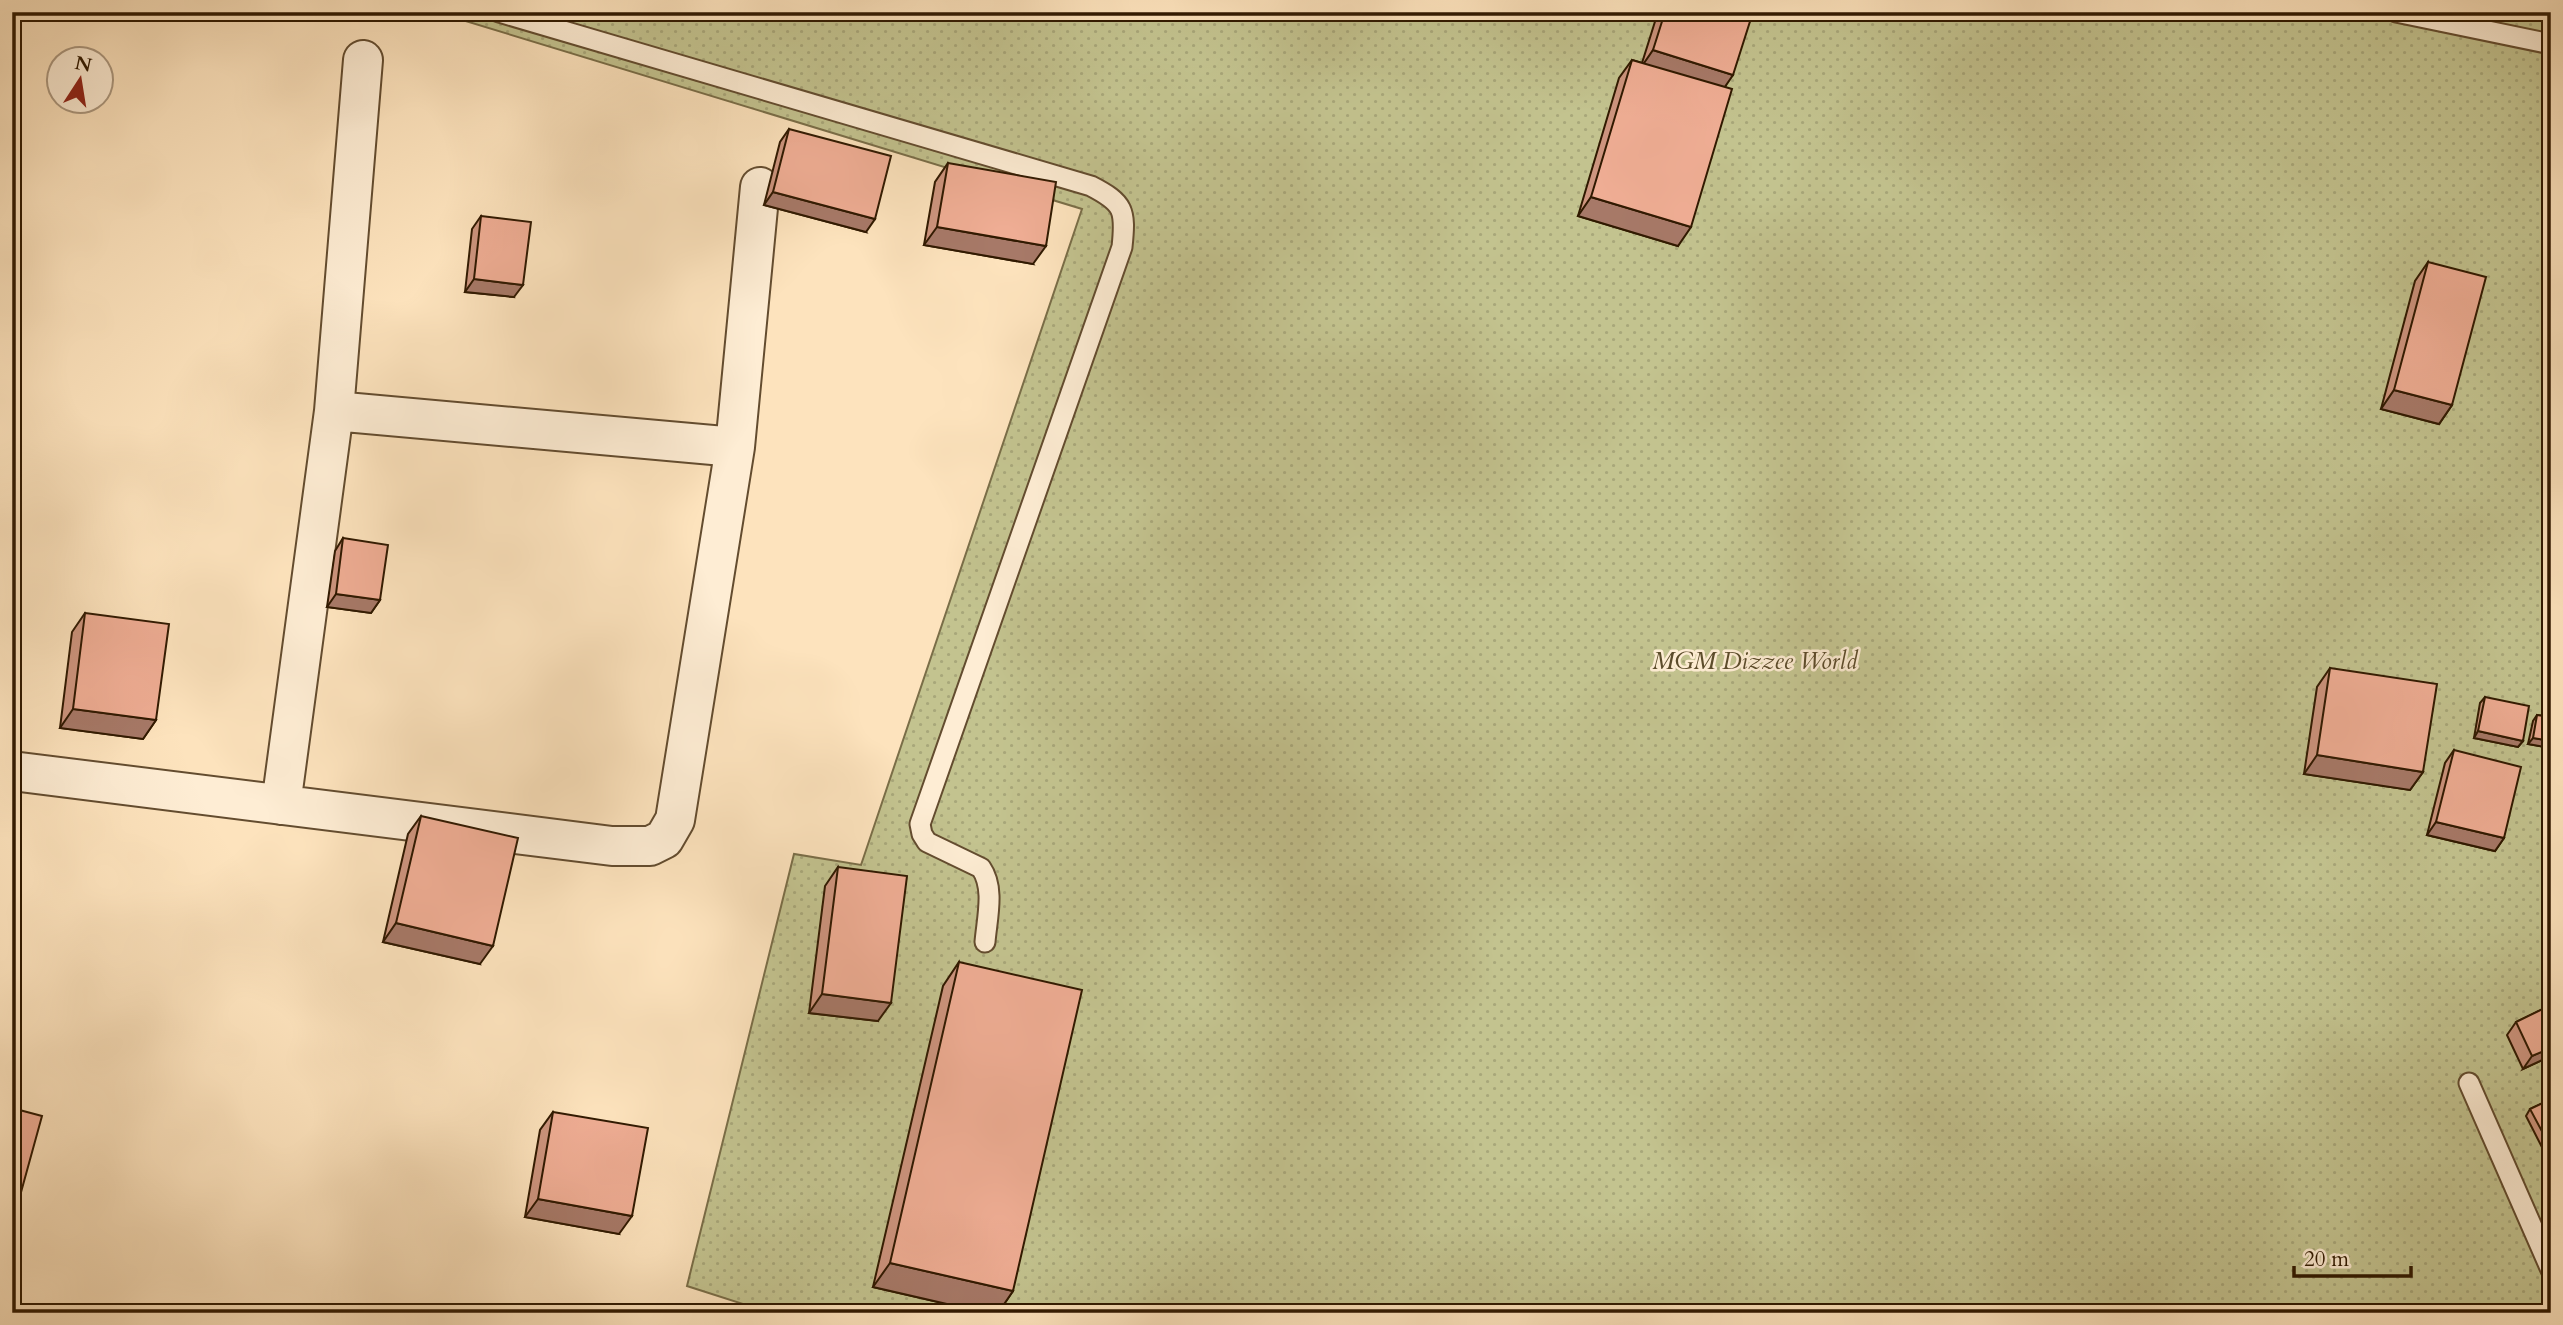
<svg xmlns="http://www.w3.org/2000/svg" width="2563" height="1325" font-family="Cardo,serif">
<defs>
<pattern id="grass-dots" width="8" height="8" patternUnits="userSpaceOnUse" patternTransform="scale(1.75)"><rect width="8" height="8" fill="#c3c38f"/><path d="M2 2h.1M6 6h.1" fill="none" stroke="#a8a77a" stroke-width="1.8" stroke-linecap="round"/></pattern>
</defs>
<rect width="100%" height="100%" fill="#fde3bd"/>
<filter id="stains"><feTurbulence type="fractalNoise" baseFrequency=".00286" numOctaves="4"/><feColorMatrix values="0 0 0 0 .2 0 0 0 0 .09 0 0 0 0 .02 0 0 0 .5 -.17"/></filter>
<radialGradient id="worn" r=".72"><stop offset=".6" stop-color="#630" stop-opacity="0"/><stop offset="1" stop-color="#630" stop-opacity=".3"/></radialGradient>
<path fill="url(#grass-dots)" stroke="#7a6e48" stroke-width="2" d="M436,12H2523L2551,18V1313H771L687,1286L794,854L861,865L1082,209Z"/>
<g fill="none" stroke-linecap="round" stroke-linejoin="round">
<defs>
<path id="lane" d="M499,12L1091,186C1124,203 1126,210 1122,247L920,824L922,834L927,842L981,868C995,888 987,918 985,942
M2396,12L2551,44
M2469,1083L2551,1270"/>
<path id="street" d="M334,411L735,447
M12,771L612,846H650L664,839L675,820L735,447L760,187
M281,805L334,411L363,60"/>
</defs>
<use href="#lane" stroke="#634c2f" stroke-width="23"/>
<use href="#street" stroke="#634c2f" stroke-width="42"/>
<use href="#lane" stroke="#feedd4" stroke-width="19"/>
<use href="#street" stroke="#feedd4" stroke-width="38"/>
</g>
<path fill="#ce957f" stroke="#301900" stroke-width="2" d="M1658,12H1753L1725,87L1678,246L1578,216L1619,78L1632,60L1642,63Z
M789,129L866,232L764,205L780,142Z
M948,163L1033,264L924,245L935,182Z
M481,216L514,297L465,292L472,229Z
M2428,262L2452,405L2439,424L2381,409L2415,281Z
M343,538L380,600L371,613L327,607L335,551Z
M85,613L156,720L143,739L60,728L72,632Z
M2330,668L2423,772L2410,790L2304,774L2317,687Z
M2485,697L2523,741L2518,747L2474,738L2480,703Z
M2537,715L2551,717V748L2528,744L2533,721Z
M2454,750L2504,838L2495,851L2427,835L2445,763Z
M421,816L480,964L383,942L408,834Z
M838,867L878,1021L809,1013L825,886Z
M959,962L1013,1291L998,1313H986L873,1287L943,986Z
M2551,998V1056L2523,1069L2507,1035L2516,1022L2549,1006L2548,1005Z
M2551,1099V1153L2546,1155L2526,1116L2530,1109Z
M553,1112L619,1234L525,1217L540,1130Z
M2551,1155V1180L2543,1166Z"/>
<path fill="#a77968" stroke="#301900" stroke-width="2" d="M1653,50L1733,75L1720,94L1640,69Z
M773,192L875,219L866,232L764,205Z
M1591,197L1691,227L1678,246L1578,216Z
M937,227L1046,246L1033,264L924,245Z
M474,279L523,285L514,297L465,292Z
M2394,390L2452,405L2439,424L2381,409Z
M336,594L380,600L371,613L327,607Z
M73,709L156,720L143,739L60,728Z
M2478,731L2523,741L2518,747L2474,738Z
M2533,738L2551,741V748L2528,744Z
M2317,755L2423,772L2410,790L2304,774Z
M2436,822L2504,838L2495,851L2427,835Z
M396,923L493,946L480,964L383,942Z
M822,994L891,1003L878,1021L809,1013Z
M2551,1048V1056L2523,1069L2532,1056Z
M538,1199L632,1216L619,1234L525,1217Z
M890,1263L1013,1291L998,1313H986L873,1287Z"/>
<path fill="#efad94" stroke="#301900" stroke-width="2" d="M1665,12H1753L1733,75L1653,50Z
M1632,60L1732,89L1691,227L1591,197Z
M789,129L891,156L875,219L773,192Z
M948,163L1056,182L1046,246L937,227Z
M481,216L531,222L523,285L474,279Z
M2428,262L2486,277L2452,405L2394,390Z
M343,538L388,545L380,600L336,594Z
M85,613L169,624L156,720L73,709Z
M2330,668L2437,684L2423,772L2317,755Z
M2485,697L2529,706L2523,741L2478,731Z
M2537,715L2551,717V741L2533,738Z
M2454,750L2521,767L2504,838L2436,822Z
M421,816L518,838L493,946L396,923Z
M838,867L907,876L891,1003L822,994Z
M959,962L1082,990L1013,1291L890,1263Z
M2551,1005V1048L2532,1056L2516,1022Z
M2551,1099V1148L2530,1109Z
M12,1108L42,1116L12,1225Z
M553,1112L648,1128L632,1216L538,1199Z"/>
<g text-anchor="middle" stroke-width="5" stroke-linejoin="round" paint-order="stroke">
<g font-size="24" font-style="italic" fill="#5c4c2b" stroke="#feedd4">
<text x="1755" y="669">MGM Dizzee World</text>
</g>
</g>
<rect width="2563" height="1325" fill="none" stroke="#fde3bd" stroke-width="42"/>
<rect x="14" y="14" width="2535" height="1297" fill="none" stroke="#301900" stroke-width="3.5"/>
<rect x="21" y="21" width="2521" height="1283" fill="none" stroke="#301900" stroke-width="2"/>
<g transform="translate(80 80) rotate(12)"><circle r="33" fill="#feedd4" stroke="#ac987f" stroke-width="2"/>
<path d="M0-5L12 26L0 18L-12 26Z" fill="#8f2418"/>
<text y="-10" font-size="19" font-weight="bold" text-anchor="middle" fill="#301900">N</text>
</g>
<path d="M2294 1266v10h117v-10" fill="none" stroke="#301900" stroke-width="3.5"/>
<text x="2304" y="1266" font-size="21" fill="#301900" stroke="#feedd4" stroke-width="5" paint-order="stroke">20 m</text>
<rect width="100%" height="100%" filter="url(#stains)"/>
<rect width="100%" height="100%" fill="url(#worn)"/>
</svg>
